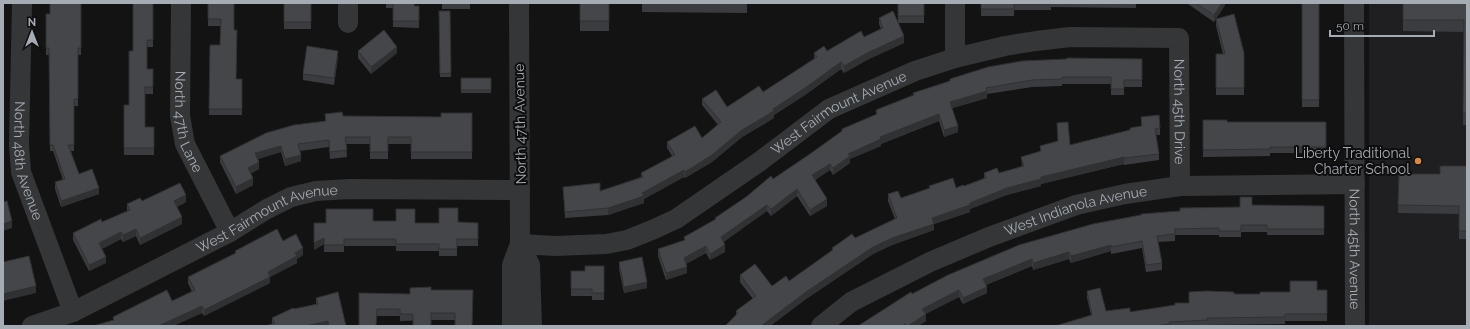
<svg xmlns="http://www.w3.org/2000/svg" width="1470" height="329" font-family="Raleway,sans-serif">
<rect width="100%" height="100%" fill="#131314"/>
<path fill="#1f1f21" d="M1369,3H1467V326H1369Z"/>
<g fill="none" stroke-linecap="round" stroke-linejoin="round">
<g stroke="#343638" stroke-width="20">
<path id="s1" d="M22,3L19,145L21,172L73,312"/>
<path id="s2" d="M181,3L180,116L185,144L230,232"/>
<path d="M955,3V58"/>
<path id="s3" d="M1354,3L1355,326"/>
<path d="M348,23V3"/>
<path id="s4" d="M520,244L555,246L606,244L627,240L652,230L676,219L759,162L829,109L915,71L955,58L1005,46L1036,41L1070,37L1179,38L1180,186"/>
<path d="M520,244L530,265L532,326"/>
<path id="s5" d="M32,326L73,312L230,232L267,209L291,197L316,191L349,189L520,190"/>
<path d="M512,326V265L520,244L519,3"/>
<path id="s6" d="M821,326L851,302L930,262L989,237L1076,205L1125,194L1180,186L1355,184"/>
</g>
</g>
<path fill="#3b3c3f" d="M81,3V55H78V106H74V151H71L79,174L99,194L61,207L55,189V182L63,180L53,151H50L49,55H46V14H50Z
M153,3V47H147V69H153V94H145V127H154V155H124V105H129Z
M208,3L234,30L236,79H242V115H209L210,45H220L221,26H208Z
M284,3H311V29H284Z
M386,3H415V6H419V28L393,27V8H386Z
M442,3H470V9H442Z
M580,3H609V31H580Z
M642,3H747V13L642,12Z
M898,3H924V23H899L904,43L869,59L844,73L841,69L805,95L774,115V118L742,137L712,162L685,178L684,177L644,199V203L608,215L565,218L563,187L600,191L641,177V173L672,156L667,148V142L702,138L718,125L702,105V99L727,107L763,92L814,60V53L827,51L864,37L881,29L879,24V18L898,21Z
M981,3H1136V8L1051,7V10H1014V16H981Z
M1188,3H1225V5L1214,22L1188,4Z
M1302,3H1319V107H1302Z
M1403,3H1467V125H1463L1464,32L1403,31Z
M439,11H450L451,77H440Z
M1216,19L1244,53V95H1216V54H1223L1216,26Z
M358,51L397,53L371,74L358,58Z
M338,57L334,85L303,80V74Z
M1142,59V87H1124V95H1111V84H1062V86L1032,87L987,94V98L952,108L958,132L944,137L939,121L881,144V146L850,159V163L833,175L830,170L815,180L827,206L810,216L797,196L771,216L767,211L723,242L725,252L710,260L706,253L686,264L687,273L666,280L658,256V249L684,241V237L715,220V218L810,154L842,131V129L876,115V110L913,95V93L950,81V79Z
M461,78H491V93H461Z
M472,113V159H411V144H388V159H370V144H346L347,157L330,159L329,147L300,151L301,161L285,166L281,152L258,159L259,169L250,174L253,185L236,194L220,162V156L325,121V114L343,116L441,117Z
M1141,117L1160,128V135H1156L1159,154V160L1124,165V164L1041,184V186L1007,195L970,209V212L934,224V230L892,245L873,254L806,299L770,326H725L736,315V311L753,299L740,282V275L772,286L789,281L832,250V248L855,238L895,219L888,201V194L901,198L929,189V186L956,188L964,186L984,178V173H999L1022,166L1021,157L1040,152V146L1058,141L1057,123L1070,145L1130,130V128L1141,126Z
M1203,120L1227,122H1326V153H1270V156L1203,157Z
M1467,166V239H1459V214L1398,213L1399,174H1440Z
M142,201L186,202L177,207L182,224L140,245L136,236L123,242L121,239L102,249L106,263L89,271L73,240V233L102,222L127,211V204Z
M1252,205L1324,206V235H1267V232H1241V237H1219V235H1175V241L1158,242L1162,263V270L1146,272L1142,248L1111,254V251L1071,263L1069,259L1033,270L1032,266L986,285L987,293L963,304L959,297L925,314L926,321L918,326H858L912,294L948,275L1240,207Z
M373,221L415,223H478V246H457V256H439V251H396V246H344V252H324V244L314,250L326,223Z
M283,241L303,255L297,259V263L270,277V283L204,316L202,313L173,326H93L113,320V317L172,301L192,292L188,283V277L235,253V251Z
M619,262L647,288L624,293L619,269Z
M604,266V300H592V296H571V271H585Z
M473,290L455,320H431L400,321V316H377L359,293L410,294Z
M1317,290H1327V321H1285V324L1208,325V326H1055L1091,315L1087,298V291L1106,311L1130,312L1189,303L1234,294H1260Z
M316,298L346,326H266L272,324V318L294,309L316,304Z"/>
<path fill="#303133" d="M1222,3H1225V5L1214,22V15Z
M904,36V43L869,59L844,73V66L869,52Z
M397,47V53L371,74V67Z
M338,51V57L334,85V78Z
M841,62V69L805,95L774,115V118L742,137L712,162L685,178V172L742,130Z
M987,91V98L950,109V102Z
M939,114V121L881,144V146L850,159V163L833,175V168L848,154L880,137Z
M958,126V132L944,137V130Z
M281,146V152L255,160V153Z
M301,155V161L285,166V159Z
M1124,157V164L1041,184V186L1007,195L970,209V212L934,224V230L892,245L873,254L806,299L770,326H761L806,292L873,247L932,218L1007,188L1041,177Z
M259,162V169L248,175V168Z
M830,164V170L812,182V175Z
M684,170V177L644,199V203L608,215V208L642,193Z
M253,178V185L236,194V187Z
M99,188V194L61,207V201Z
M797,189V196L771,216V209Z
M186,195V202L174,208V201Z
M827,199V206L810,216V210Z
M767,205V211L721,244V237Z
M182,217V224L140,245V238Z
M12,221V228L3,231V224Z
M136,229V236L123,242V235Z
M121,232V239L99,250V243Z
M324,238V244L314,250V243Z
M725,245V252L710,260V254Z
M1111,245V251L1071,263V256Z
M706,246V253L684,265V258Z
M303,248V255L297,259V263L270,277V283L204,316V310L295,253Z
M1069,252V259L1033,270V263Z
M106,257V263L89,271V265Z
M1032,259V266L983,286V279Z
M687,267V273L666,280V273Z
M647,282V288L624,293V287Z
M36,286V293L3,301V294Z
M987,287V293L963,304V298Z
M959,290V297L922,316V309Z
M202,306V313L173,326H158Z
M926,314V321L918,326H908Z
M328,321V326H306Z"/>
<path fill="#454649" stroke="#303133" d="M50,3H81V48H78V99H74V145H68L79,174L92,169L99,188L61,201L55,182L65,179L53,145H50L49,48H46V14H50Z
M133,3H153V40H147V69H153V87H145V127H154V148H124V105H129V51H133Z
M208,3H234V30H237L236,79H242V109H209L210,45H220L221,19H208Z
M284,3H311V22H284Z
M393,3H414V6H419V21H393Z
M580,3H609V21H580Z
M898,3H924V16H898Z
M981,3H1051V4H1014V9H981Z
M1196,3H1222L1214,15Z
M1302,3H1319V100H1302Z
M1403,3H1467V113H1463L1464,20H1403Z
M439,11H450L451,73L440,74Z
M893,11L904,36L869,52L844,66L841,62L805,88L773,109L774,111L742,130L712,155L685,172L684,170L642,193L644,196L608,208L565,212L563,187L600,183V191L643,177L641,173L675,155L667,142L695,126L702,138L721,122L702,99L716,90L727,107L759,86L763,92L817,57L814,53L824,46L827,51L861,31L864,37L883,28L879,18Z
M1234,14L1244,53V88H1216V54H1225L1216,19Z
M384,30L397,47L371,67L358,51Z
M307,46L338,51L334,78L303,74Z
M1067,58L1142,59V80H1124V89H1111V77H1062V79L1032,80L986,88L987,91L950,102L958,126L944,130L939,114L880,137L881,139L848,154L850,156L833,168L830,164L812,175L827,199L810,210L797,189L771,209L767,205L721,237L725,245L710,254L706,246L684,258L687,267L666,273L658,249L685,240L684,237L716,219L715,218L746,197L771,176L773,179L810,154L842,131V129L877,114L876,110L914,95L913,93L950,81V79L988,67L1022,61L1067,59Z
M461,78H491V90H461Z
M342,112L343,116L441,117V113H472V152H411V137H388V152H370V137H345L347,150L330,152L329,140L298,144L301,155L285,159L281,146L255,153L259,162L248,168L253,178L236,187L220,156L266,133L294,125L326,121L325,114Z
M1159,115L1160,128L1155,129L1159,154L1124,158V157L1041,177V179L1007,188L970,203V205L932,218L934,224L892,238L873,247L806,292L761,326H725L738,313L736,311L756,296L740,275L755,264L772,286L786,276L789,281L833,250L832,248L852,234L855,238L897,218L888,194L898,191L901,198L930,188L929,186L953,178L956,188L963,185L964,186L986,178L984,173L997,168L999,173L1024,166L1021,157L1041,151L1040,146L1058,141L1057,123L1068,122L1070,145L1130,130V128L1142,126L1141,117Z
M1203,120H1227V122H1326V147H1270V149L1203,150Z
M1440,166H1467V231H1459V206L1398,205L1399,174H1440Z
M180,183L186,195L174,201L182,217L140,238L136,229L123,235L121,232L99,243L106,257L89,265L73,233L101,219L102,222L130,210L127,204L140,198L142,201Z
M1240,197H1252V205L1324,206V229H1267V225H1241V231H1219V228L1175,229V234L1157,236L1162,263L1146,265L1142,241L1111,247V245L1071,256L1069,252L1033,263L1032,259L983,279L987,287L963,298L959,290L922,309L926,314L908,326H906L905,324L902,326H858L911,292L912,294L948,275L1019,245L1093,224L1141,215V214L1180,211V208L1240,207Z
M7,201L12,221L3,224V202Z
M439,208H458V222L478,223V239H457V249H439V244H396V239H344V245H324V238L314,243V223H326V209H373V221H396V209H415V223H439Z
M277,229L283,241L296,234L303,248L295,253L297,256L268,272L270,277L204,310L202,306L158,326H93L114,320L113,317L167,290L172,301L195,290L188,277L236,253L235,251Z
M29,256L36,286L3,294V262Z
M642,257L647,282L624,287L619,262Z
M585,266H604V293H592V289H571V271H585Z
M1290,281H1317V290H1327V314H1285V317L1207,318L1208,320L1169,322L1170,324L1154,326H1055L1092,315L1087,291L1100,288L1106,311L1130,308V312L1175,305V303H1189V292L1206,291L1234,292V294H1260V292H1290Z
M431,287V290H473L472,326H455V313H431V326H413V314H400V309H377L376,326H359V293L410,294V288Z
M338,292L346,326H329L328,321L306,326H266L275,323L272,318L293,308L294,309L318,304L316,298Z"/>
<circle fill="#d98945" stroke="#0e0e0f" stroke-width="1.5" cx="1418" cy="161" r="4"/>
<g text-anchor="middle" stroke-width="4" stroke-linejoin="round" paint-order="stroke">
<g font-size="14" fill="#a6acb3" stroke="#0e0e0f">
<text dy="5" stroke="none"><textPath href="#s4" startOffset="785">North 45th Drive</textPath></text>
<text dy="5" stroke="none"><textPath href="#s4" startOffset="356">West Fairmount Avenue</textPath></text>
<text dy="5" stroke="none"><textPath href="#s2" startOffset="120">North 47th Lane</textPath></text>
<text transform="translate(520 124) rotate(-91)" y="5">North 47th Avenue</text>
<text dy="5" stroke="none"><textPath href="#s1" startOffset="159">North 48th Avenue</textPath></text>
<text dy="5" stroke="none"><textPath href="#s6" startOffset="282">West Indianola Avenue</textPath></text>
<text dy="5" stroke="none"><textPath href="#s5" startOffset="260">West Fairmount Avenue</textPath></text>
<text dy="5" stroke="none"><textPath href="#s3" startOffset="246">North 45th Avenue</textPath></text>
</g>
<g font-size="14" fill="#a6acb3" stroke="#0e0e0f" text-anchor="end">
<text x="1410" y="158">Liberty Traditional<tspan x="1410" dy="16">Charter School</tspan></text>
</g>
</g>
<rect width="1470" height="329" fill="none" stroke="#a6acb3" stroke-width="8"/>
<g transform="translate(32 32)" stroke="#0e0e0f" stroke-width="3" paint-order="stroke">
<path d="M0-3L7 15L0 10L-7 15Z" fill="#a6acb3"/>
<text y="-6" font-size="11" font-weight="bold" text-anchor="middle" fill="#a6acb3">N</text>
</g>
<path d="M1330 30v6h104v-6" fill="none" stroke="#a6acb3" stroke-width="2"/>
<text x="1336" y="30" font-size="12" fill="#a6acb3" stroke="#0e0e0f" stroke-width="3" paint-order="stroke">50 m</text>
</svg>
